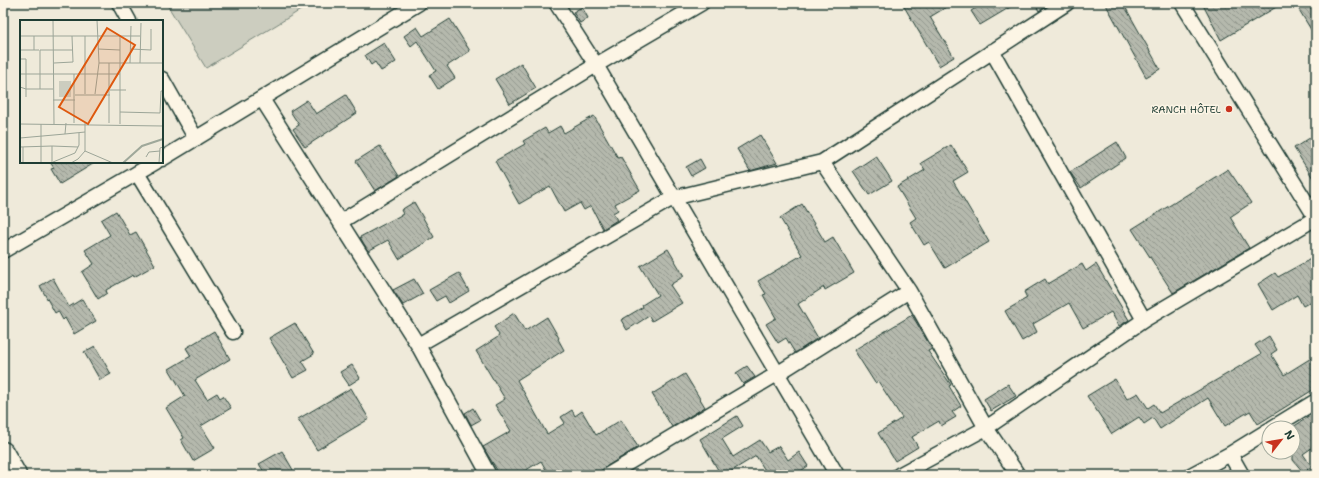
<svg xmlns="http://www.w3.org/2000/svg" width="1319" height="478" font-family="'Shantell Sans',sans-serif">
<defs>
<pattern id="building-back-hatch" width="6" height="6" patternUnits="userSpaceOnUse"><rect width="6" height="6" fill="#b5b9ad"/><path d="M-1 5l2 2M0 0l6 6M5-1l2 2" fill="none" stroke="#93988e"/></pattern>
</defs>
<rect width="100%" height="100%" fill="#efeada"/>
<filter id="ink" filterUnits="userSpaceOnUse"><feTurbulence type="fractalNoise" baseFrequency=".025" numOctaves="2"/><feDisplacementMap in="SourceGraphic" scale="8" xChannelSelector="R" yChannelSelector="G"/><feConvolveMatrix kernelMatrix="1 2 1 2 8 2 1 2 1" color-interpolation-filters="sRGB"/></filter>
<g filter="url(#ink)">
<path fill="#cccdbf" stroke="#76857a" d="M166,3H312L206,68Z"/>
<path fill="url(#building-back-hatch)" stroke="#1f3d34" d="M902,3H953L930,17L954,57L939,66Z
M984,3H1017L980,25L971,11Z
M1034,3H1051L1039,11Z
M1105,3H1123L1160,69L1146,77Z
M1202,3H1283L1221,40Z
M1295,3H1316V38Z
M582,7L588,18L580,23L573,12Z
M450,19L470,51L447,66L455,78L438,89L429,75L436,71L417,41L411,46L404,36L417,27L423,36Z
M384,43L396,62L381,71L375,62L371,65L365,55Z
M521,63L536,88L510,104L495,79Z
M346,95L357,113L305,147L293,129L299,125L290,111L307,100L316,114Z
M594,116L618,158L621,157L640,190L615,204L618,210L613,213L617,220L603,229L591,206L584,210L580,203L564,212L550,186L519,204L495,161L525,144L523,141L545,128L548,133L560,126L564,133Z
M1316,134V183L1294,148Z
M760,135L777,163L750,171L737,149Z
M1117,142L1126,158L1081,188L1070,172Z
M951,145L968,172L953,181L989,242L945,268L929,242L924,245L910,222L916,218L897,187L925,170L921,163Z
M380,146L399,176L375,191L356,161Z
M876,156L892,181L869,195L853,171Z
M700,159L705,168L691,176L686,167Z
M50,162H96L60,184L51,169L54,168Z
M1228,169L1251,203L1230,217L1249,248L1173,293L1132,229Z
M414,202L434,237L399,259L388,240L368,251L360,237L403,214L401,210Z
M802,204L825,242L833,237L854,273L825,290L824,287L798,304L818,338L795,353L786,338L778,343L766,324L776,318L763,295L766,294L758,281L802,255L780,218Z
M116,211L130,235L136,232L155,265L134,277L133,275L106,290L107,293L98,299L82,272L94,264L85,250L110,235L101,220Z
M668,249L684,276L670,285L682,303L652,321L649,316L627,330L621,320L643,307L642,305L658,295L640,266Z
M1316,256V299L1303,306L1297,295L1273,310L1258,284L1275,273L1278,277Z
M1082,264L1086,271L1096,264L1129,320L1119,326L1111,312L1083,328L1069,303L1033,324L1037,332L1022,341L1005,311L1027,298L1024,292L1045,279L1048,284Z
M459,273L469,291L449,303L445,296L436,301L429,290Z
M53,278L69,307L82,299L96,321L74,334L65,318L63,320L58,311L55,313L40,286Z
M414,279L423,294L403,305L393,290Z
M514,313L525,331L547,317L559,338L558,339L564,350L517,380L547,434L565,423L561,417L572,410L575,416L582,411L596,435L621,420L638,447L604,468L599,475H549L541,461L518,475H500L483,447L511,431L495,405L505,399L476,351L498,337L499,335L494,327Z
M912,315L932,349L928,351L951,385L949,386L961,406L952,412L956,417L941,426L939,421L912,437L918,447L895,461L878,433L902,418L878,381L875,383L854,350Z
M295,323L314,354L302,361L308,370L293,378L269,338Z
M214,331L230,359L195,380L207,399L217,393L220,398L223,396L231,408L201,426L215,448L193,461L181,440L184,438L166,408L185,396L169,369L191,356L186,348Z
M1269,336L1277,350L1271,354L1284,375L1316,355V388L1258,424L1250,411L1225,426L1208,398L1160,429L1153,418L1144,424L1139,417L1112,434L1087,396L1115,379L1127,399L1138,393L1148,408L1154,404L1160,413L1261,354L1255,345Z
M95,346L111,374L100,380L84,352Z
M352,365L360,378L349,385L340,372Z
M747,366L755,377L743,384L736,373Z
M685,374L705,407L672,427L652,394Z
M1008,384L1016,396L991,411L984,399Z
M351,388L369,419L317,450L298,419Z
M473,408L480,420L471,425L465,413Z
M737,416L743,426L722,439L733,457L760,440L768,452L779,446L788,460L799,452L808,466L795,475H768L756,456L725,475H721L700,439Z
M1310,416L1316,425V445L1303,454L1312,467L1303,472L1293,460V427Z
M282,451L296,475H266L259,464Z"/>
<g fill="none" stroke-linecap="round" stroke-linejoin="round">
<defs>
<path id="street" d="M119,3L129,21
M556,3L596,65L837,475
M1182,3L1316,218
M992,51L1144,320
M162,79L196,139
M262,99L418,345L489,475
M162,159L419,3
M822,162L909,291L986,428L1018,475
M137,173L233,332
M340,222L596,65L702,3
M3,251L156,162
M418,345L673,198L822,162L1067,3
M1272,428L1316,401
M1230,454L1242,475
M608,475L777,374L909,291
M899,475L986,428L1144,320L1316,218
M1191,475L1230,454L1269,430"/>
<path id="secondary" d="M3,452L16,475"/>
</defs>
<use href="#street" stroke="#1f3d34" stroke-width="17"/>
<use href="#secondary" stroke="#1f3d34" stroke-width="23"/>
<use href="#street" stroke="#fcf5e5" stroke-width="14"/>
<use href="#secondary" stroke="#fcf5e5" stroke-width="20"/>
</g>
</g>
<circle fill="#c8321e" stroke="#fcf5e5" stroke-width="1.5" cx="1229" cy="109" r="4"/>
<g text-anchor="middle" stroke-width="3" stroke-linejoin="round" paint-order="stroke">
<g font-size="10" fill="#1f3d34" stroke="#fcf5e5" text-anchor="end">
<text x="1221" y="113">RANCH HÔTEL</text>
</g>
</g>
<g transform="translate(20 20)">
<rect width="143" height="143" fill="#efeada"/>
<path d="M39,61H51V77H39Z" fill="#cccdbf"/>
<path fill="none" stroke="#9fa89a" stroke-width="2" d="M103,143L122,126L143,119"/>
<path fill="none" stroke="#9ca598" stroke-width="1" d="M33,0L34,104M0,16H14M65,16V74M100,16V104M78,29L100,30M111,29L131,30V9M0,30H19M14,30V16H120M0,39H6V77M34,43L53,42L52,16M79,43H143M110,43L111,6M120,43L121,3M0,54H100M0,67L6,69H33M20,69V30H52M90,70H106M75,74L79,43L77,0M55,75H90M33,80H55M100,92L140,93L141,71H143M54,103V54M89,103V43M0,104L143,106M45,114L65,112M0,118L45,114L46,103M32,126L58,127M0,127L32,126V142M65,131L93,143M126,137L129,132L140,131M33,142L55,133L59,125V113M3,143V127M21,143V104M51,143L58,139L65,131V103M139,143L140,128L143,127"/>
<path fill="#de580e" fill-opacity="0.15" stroke="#de580e" stroke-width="2" d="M87,8L115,25L68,104L39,87Z"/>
<rect width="143" height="143" fill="none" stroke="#1f3d34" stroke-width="2"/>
</g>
<rect width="1319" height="478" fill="none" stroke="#fcf5e5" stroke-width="16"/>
<rect x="8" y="8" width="1303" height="462" fill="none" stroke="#1f3d34" stroke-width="1.5" filter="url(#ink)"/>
<g transform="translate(1281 440) rotate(59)"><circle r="19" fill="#fcf5e5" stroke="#a4ab9e"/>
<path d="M0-3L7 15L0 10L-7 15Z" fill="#c8321e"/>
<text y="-6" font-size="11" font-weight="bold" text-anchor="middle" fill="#1f3d34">N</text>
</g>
</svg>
